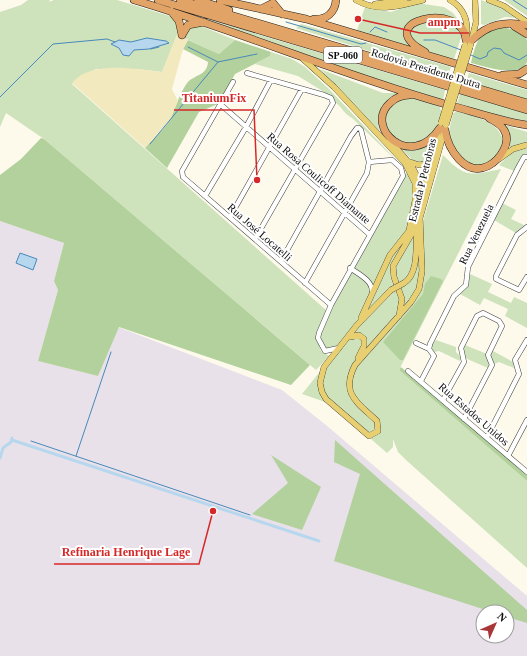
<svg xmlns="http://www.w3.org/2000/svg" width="527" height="656" font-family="'Times New Roman',serif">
<rect width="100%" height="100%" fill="#fdfaec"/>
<path fill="#e9e1e9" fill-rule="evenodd" d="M0,221L64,243L54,281L58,290L38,361L98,376L118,327L282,390L326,425L527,596V656H0ZM483,612H507V636H483Z"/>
<path fill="#cee2bb" d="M28,0H50L49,2L54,0H117L176,18L181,37L177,35L162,72L137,69H96L72,84L327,311L403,176L410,171L414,182L411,221L416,229L423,221L443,155C466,179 471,175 501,169L399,370L527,481V568L406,460L398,452L393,439V447L387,453L331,404L302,394L338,349L329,351L317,338L321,351L329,356L316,370L44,139L6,113L0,127V12L21,5Z
M481,0L504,8L519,18L505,17L484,25L481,24Z
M504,0H527V16Z
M417,3L444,7L453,13L461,23V38L454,59L356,33L365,7L391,12Z
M203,18L445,90L443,100L397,85L314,62Z
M196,24L235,40L219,54L182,37L185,31Z
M301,24L451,67L448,76L296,28Z
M271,52L292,59L305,67L328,88L400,164L352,118C344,114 342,107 335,102L334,99L329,95L298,76L255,64L270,56Z
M320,69L383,93H399C380,103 377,111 379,132Z
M469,73L527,90V100L466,82Z
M460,93L527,114V123L457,104Z
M411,97L440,107C447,133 428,139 409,146L387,133C383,109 386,103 411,97Z
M456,111C476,117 502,121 504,146L491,162L482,165H474L461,159L448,135L453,114Z
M502,124L527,132V144L517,145L510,149L509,136Z
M434,142C430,157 433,162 415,163L402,149L421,148Z
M523,149H527V154H523L514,171L499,165L511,153Z
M502,203L516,210L511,219L524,225L516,233L494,220Z
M470,274L492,284L488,292L511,303L514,297L527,303V328L505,316L508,309L484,298L480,305L460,294L468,284Z
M436,340L456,347V352L461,357L460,361L439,351L434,352L431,346Z
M465,345L487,354L486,357L489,364L488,368L465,358L463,347Z
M493,351L513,362L514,368L499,362L494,364L490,358V353Z"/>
<path fill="#b2d19c" d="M503,27L520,32L527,40C527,46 527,57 527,62C520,79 484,66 471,63C477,39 478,33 503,27Z
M188,40L219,54L235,40L271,52L270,56L235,74L218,104L199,112L167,168L145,148C152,140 168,126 171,117C176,106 180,93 187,83C195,74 207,76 208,62L183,49Z
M41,138L44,139L310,365L291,385L119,327L98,376L38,361L58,290L54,281L64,243L0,221V175L21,159Z
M431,276L441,279L443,281L403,360H400L383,342L423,294L425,284Z
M401,367L527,475V481L399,370Z
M335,440L527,610V623L507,617V612H492L334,561L360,474L334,462Z
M271,455L321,487L302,530L252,514L288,483Z"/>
<path fill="#f2e9bf" d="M177,34L188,40L183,49L172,89L178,101L171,118L145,148L72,83C90,60 136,69 162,72Z"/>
<path fill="#b7d7ee" stroke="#4889bb" d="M147,38L166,41L169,43L149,49L134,50L129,56L123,55L119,48L111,44L119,40L131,42Z
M20,253L37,259L33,270L16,263Z"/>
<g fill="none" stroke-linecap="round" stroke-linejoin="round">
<path stroke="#4889bb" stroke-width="1" d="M513,0L527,9
M286,22L361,44L366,43
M370,32L375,27L387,32
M424,40H435L461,50
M188,47L218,62L257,54
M151,49L159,47
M471,55L480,59L487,56L488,52L494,48L501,49L504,53L519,60L527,55
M0,97L53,44L107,39L115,42
M150,144L218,62
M31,441L250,515
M76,456L111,352"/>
<path stroke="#b7d7ee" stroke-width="3" d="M12,440L319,541
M0,458L3,448L11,442L12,438"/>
<defs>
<path id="minor" d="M247,73L324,95L331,98L333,103L255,239
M233,82L182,171L183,177L331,305
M220,104L369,234
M205,196L246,127L271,80
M230,217L302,89
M527,227L517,235L496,276V279L519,290L527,277
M281,261L351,136L357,128H359L361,130L369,162L367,173L305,283
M350,268C359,274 373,281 372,292
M416,343L429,349
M339,348L325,351L318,338L319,333L331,305L403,176L401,168L392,160L369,162
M408,371L527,472
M421,381L434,356L429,349L430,344L454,296L466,285L468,267L519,166L524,157H527
M443,400L464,362L461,348L477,316L483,313L499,321L502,326L488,355L492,365L464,419
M487,437L519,374L515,360L527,340
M508,456L527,420"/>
<path id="major" d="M356,0C379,13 399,6 423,0
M450,0C466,9 469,24 466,41
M489,0L504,6L527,22
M375,4L405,0
M470,47L476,22L475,0
M303,59L334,87L405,163L415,183V201L409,231L390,255L361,318
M390,140C406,162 422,168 418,199
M499,159L513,149L527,145
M410,162L419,165L431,163
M426,183L439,129
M404,283C420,273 415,243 417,226
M391,290L357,325L324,367L320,383L322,392L326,399L369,436L378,431L377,421C358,403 340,394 355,365L411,302L419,289L422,271L420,218L445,129
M399,316L402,299L394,277L393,266L411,235L414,222
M350,337L359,335L364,339V346L358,358"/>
<path id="highway" d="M134,0C239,31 339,74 445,104C472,111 499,121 527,125
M158,0L527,110
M180,0L527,103
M198,0L229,10
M220,0L306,19L527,85
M261,9L273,3L282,14
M171,11L179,21L182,35
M314,19C326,20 335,13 336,0
M514,26L527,34
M182,35L188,25L204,22
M472,40C488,24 505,21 527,25
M425,52C368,21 464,0 466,40
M503,75L519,74L527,69
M410,95C402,95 395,98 390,103C363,127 411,172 440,128
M445,130C448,149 465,177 488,166C500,160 512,142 504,130C501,124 494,121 489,118"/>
</defs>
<use href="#minor" stroke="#3e3e3e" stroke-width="5.5"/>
<use href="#major" stroke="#1c1c1c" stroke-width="6"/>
<use href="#highway" stroke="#1c1c1c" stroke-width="8"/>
<use href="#minor" stroke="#fff" stroke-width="4.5"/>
<use href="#major" stroke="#e7cf72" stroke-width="5.5"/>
<use href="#highway" stroke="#e1a366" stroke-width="7"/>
<defs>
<path id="major-bridge" d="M441,123L465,45
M446,125L470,47
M391,290L404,283"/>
</defs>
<use href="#major-bridge" stroke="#1c1c1c" stroke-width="6" stroke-linecap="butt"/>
<use href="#major-bridge" stroke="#e7cf72" stroke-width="5.5"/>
</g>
<g text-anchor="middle" stroke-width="4" stroke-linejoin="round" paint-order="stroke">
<rect fill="#fff" stroke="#545454" stroke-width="1" x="324" y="47" width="38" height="16" rx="3"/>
<g font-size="10" font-weight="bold" fill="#0b0b0b">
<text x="343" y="59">SP-060</text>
</g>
<g font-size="11" fill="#0b0b0b" stroke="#fff">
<text transform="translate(426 68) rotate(17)" y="4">Rodovia Presidente Dutra</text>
<text transform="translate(319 178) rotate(41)" y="4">Rua Rosa Coulicoff Diamante</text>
<text transform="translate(422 180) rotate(-76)" y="4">Estrada P Petrobras</text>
<text transform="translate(260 232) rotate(41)" y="4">Rua José Locatelli</text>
<text transform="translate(476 234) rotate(-64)" y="4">Rua Venezuela</text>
<text transform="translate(474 414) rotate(41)" y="4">Rua Estados Unidos</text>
</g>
</g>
<path fill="none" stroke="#d62828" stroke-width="1.5" d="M358 19L420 33H469M257 180L254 110H174M213 511L199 564H54"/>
<g fill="#d62828" stroke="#fff" stroke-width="1.5">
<circle cx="358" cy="19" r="4"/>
<circle cx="257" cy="180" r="4"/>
<circle cx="213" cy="511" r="4"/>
</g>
<g font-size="12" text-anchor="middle" font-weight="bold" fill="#d62828" stroke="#fff" stroke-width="4" stroke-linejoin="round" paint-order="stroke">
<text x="444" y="26">ampm</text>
<text x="214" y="102">TitaniumFix</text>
<text x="126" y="556">Refinaria Henrique Lage</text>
</g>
<g transform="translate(495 624) rotate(45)"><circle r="19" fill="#ffffff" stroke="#9d9d9d"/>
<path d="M0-3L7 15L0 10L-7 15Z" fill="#a93637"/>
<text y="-6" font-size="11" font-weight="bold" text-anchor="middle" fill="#0b0b0b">N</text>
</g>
</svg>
